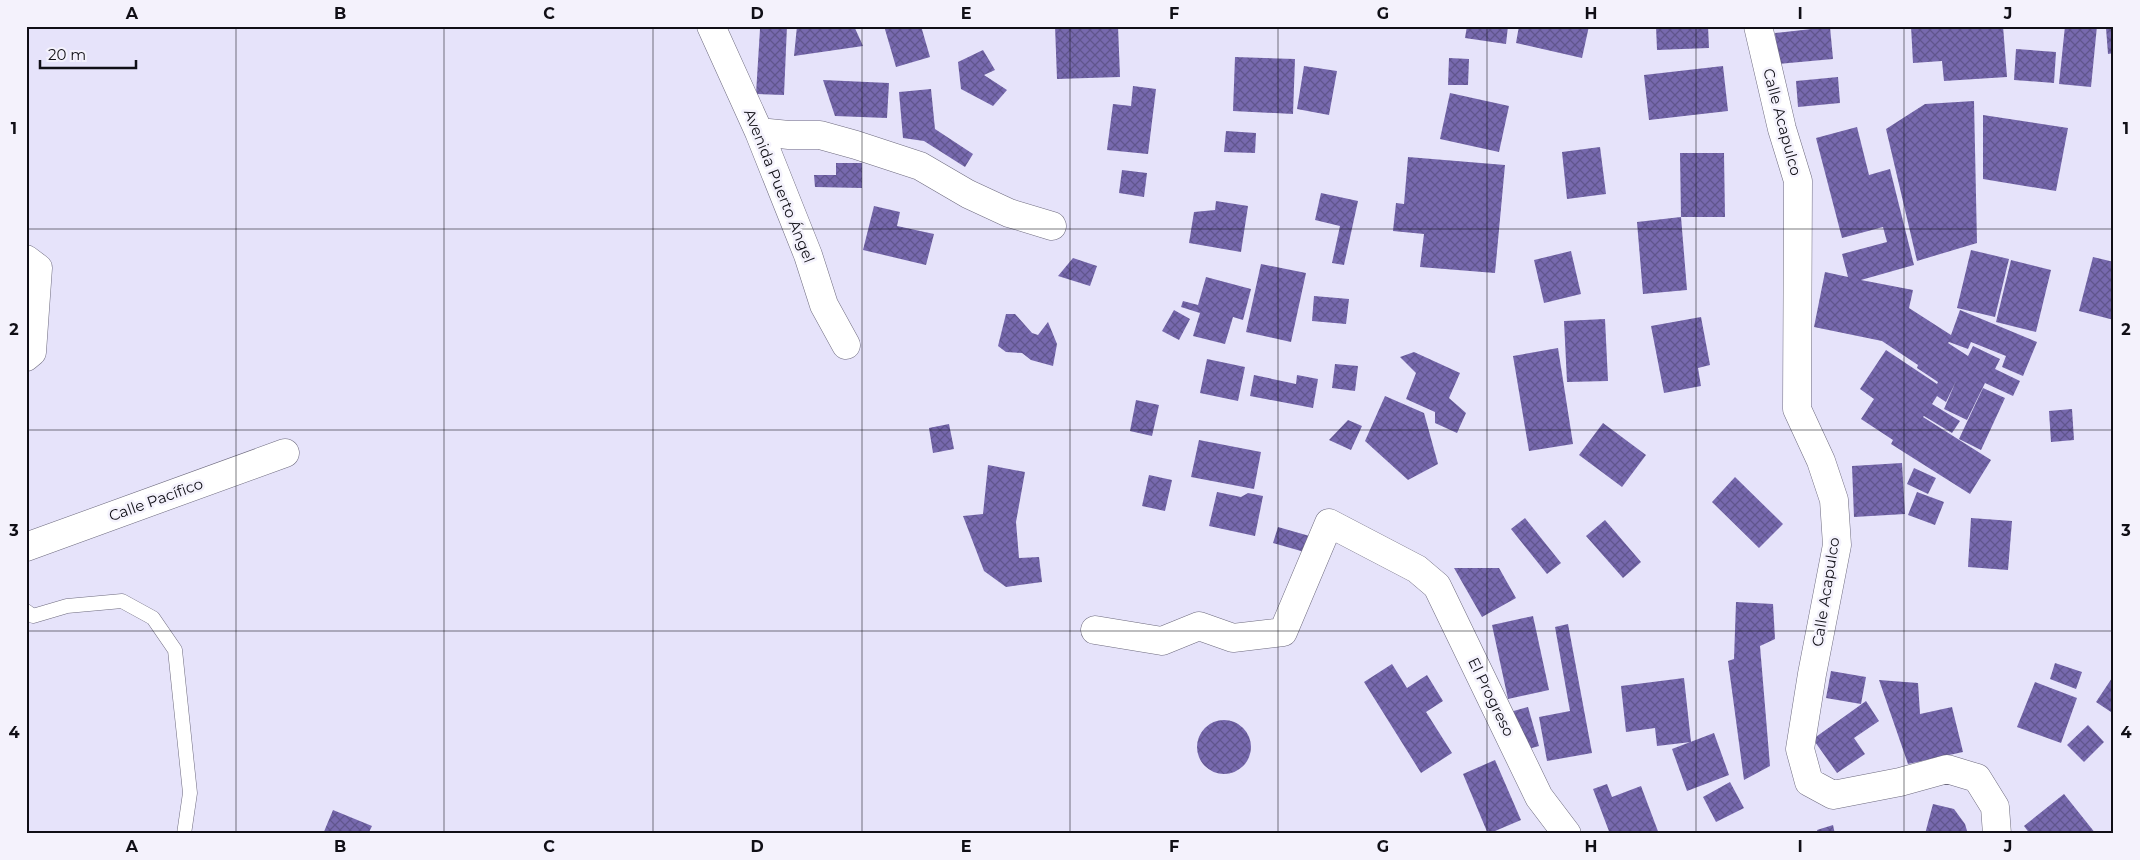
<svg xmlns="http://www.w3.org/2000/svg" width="2140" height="860" font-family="Montserrat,sans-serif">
<defs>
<pattern id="building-cross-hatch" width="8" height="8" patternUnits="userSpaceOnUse" patternTransform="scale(1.25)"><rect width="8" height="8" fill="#7769ae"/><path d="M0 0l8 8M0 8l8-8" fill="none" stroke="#60558d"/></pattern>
</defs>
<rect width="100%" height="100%" fill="#e6e3fa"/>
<path fill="url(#building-cross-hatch)" d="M740,26H787L784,95L756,94L760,29L740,28Z
M797,26H854L863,46L794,56Z
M884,26H921L930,57L896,67Z
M1055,26H1118L1120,77L1057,79Z
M1467,26H1508L1506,44L1465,38Z
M1519,26H1589L1582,58L1516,43Z
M1656,26H1708L1709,48L1657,50Z
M1776,26H1795V28L1776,29Z
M1911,26H2003L2007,77L1944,81L1942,61L1913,63Z
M2065,26H2097L2091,87L2059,84Z
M1830,27L1833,59L1778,64L1775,33Z
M2114,27V53L2108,54L2106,28Z
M2016,49L2056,52L2054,83L2014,80Z
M983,50L995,70L984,75L1007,90L993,106L961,89L958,62Z
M1235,57L1295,59L1293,114L1233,111Z
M1449,58L1469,59L1468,85H1448Z
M1304,66L1337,71L1329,115L1297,109Z
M1723,66L1728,111L1649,120L1644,75Z
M1838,77L1840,103L1798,107L1796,81Z
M823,80L889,83L887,118L835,116Z
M1133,86L1156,89L1148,154L1107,150L1113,104L1131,106Z
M931,89L935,129L973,154L965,167L924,141L903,138L899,92Z
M1450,93L1509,106L1499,152L1440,139Z
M1974,101L1977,243L1917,261L1886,129L1925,104Z
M1983,115L2068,128L2056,191L1983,179Z
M1857,127L1869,175L1890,169L1914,265L1861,280L1913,290L1909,308L1951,335L1960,310L2037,342L2023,376L2002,367L2006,356L1971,342L1968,349L1949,342L1948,343L1968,356L1973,346L2000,359L1995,369L2020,381L2013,396L1985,383L1967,420L1944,409L1956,381L1946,402L1937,396L1932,404L1960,421L1952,433L1924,416L1923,417L1991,460L1970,494L1891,444L1893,440L1861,419L1874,399L1860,389L1886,350L1937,384L1938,382L1917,368L1918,365L1882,341L1814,327L1825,272L1848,277L1842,254L1887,242L1883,227L1842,238L1816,138Z
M1226,131L1256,133L1255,153L1224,152Z
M1600,147L1606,194L1567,199L1562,152Z
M1680,153H1724L1725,217H1681L1687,290L1643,294L1637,222L1681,217Z
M1408,157L1505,165L1495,273L1420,267L1424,234L1393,231L1396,203L1404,204Z
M836,163H862V188L815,187L814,175H836Z
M1122,170L1147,173L1144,197L1119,193Z
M1321,193L1358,201L1344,265L1332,263L1340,226L1315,220Z
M1216,201L1248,206L1241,252L1189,243L1194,212L1215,210Z
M874,206L900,212L897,226L934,234L926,265L863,250Z
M1971,250L2009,259L1995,317L1957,308Z
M1571,251L1581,294L1544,303L1534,260Z
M2093,257L2114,262V320L2079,311Z
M1073,258L1097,266L1090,286L1058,276Z
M2011,260L2051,270L2036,332L1996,322Z
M1261,264L1306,273L1291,342L1246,332Z
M1206,277L1251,289L1243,320L1233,317L1225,344L1193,336L1200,313L1181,307L1183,301L1198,305Z
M1314,296L1349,299L1346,324L1312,321Z
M1174,310L1190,319L1179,340L1162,331Z
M1006,314H1015L1032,333L1038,335L1048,322L1057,344L1053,366L1031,360L1022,353L1006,352L998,346Z
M1701,317L1710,365L1698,368L1701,386L1664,393L1651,326Z
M1605,319L1608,381L1567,382L1564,321Z
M1558,348L1573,444L1529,451L1513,356Z
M1414,352L1460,373L1449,398L1466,413L1457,433L1435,423V412L1406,399L1416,373L1400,357Z
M1207,359L1245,367L1238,401L1200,393Z
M1335,364L1358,366L1355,391L1332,388Z
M1254,375L1296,384L1297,375L1318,379L1313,408L1250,396Z
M1983,388L2005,398L1981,450L1959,439Z
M1385,396L1424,413L1438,464L1408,480L1365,441Z
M1136,400L1159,405L1152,436L1130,431Z
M2072,409L2074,440L2051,442L2049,411Z
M1348,420L1362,426L1351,450L1329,440Z
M1603,423L1646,455L1622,487L1579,455Z
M949,424L954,449L933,453L929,428Z
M1199,440L1261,452L1254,489L1191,477Z
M1902,463L1905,514L1854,517L1852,466Z
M988,465L1025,472L1016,522L1019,558L1039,557L1042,582L1006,587L984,571L963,516L983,514Z
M1914,468L1936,478L1928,494L1907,484Z
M1149,475L1172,480L1165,511L1142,506Z
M1735,477L1783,524L1759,548L1712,502Z
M1217,492L1241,497L1248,493L1263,496L1255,536L1209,526Z
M1917,492L1944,502L1935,525L1908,515Z
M1525,518L1561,563L1547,574L1511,529Z
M1971,518L2012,521L2008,570L1968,567Z
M1605,520L1641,562L1623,578L1586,536Z
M1278,527L1313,537L1308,553L1273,543Z
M1454,568H1499L1516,598L1482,617Z
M1736,602L1773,604L1775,639L1760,646L1770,766L1744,780L1728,661L1734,659Z
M1533,616L1549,690L1508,699L1492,625Z
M1568,624L1592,753L1547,761L1539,717L1570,711L1555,627Z
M2055,663L2082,672L2076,689L2050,679Z
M1392,664L1407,688L1427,675L1443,701L1426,712L1452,753L1421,773L1364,682Z
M1831,671L1866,677L1861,704L1826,698Z
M2114,675V714L2096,702Z
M1684,678L1691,742L1657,746L1655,728L1626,732L1621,686Z
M1879,680L1918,683L1920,714L1952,707L1963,752L1908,764Z
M2035,682L2077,698L2061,743L2017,727Z
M1866,701L1879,721L1854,738L1865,754L1837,773L1813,739Z
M1528,707L1539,746L1521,751L1510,712Z
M1197 747a27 27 0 1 1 54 0a27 27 0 1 1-54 0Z
M2088,725L2104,742L2084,762L2067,745Z
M1714,733L1729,775L1687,791L1672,749Z
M1495,760L1521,820L1488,834L1463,774Z
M1730,782L1744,808L1716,822L1703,797Z
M1607,784L1612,797L1641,786L1659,834H1610L1593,789Z
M2064,794L2096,834H2030L2024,826Z
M1933,804L1954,809L1965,824L1968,834H1925Z
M333,810L372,826L368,834H323Z
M1833,825L1835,834H1818L1817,830Z"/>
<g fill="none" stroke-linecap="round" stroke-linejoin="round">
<defs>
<path id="service" d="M26,611L33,616L67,606L122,601L153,618L175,650L190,793L184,834"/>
<path id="minor" d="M711,26L759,132L808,255L824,305L846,345
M1758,26L1782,129L1798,181L1797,409L1821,461L1834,500L1837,545L1812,674L1800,749L1809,782L1833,795L1900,782L1947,769L1977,778L1995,807L1997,834
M759,132L789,135H820L856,145L920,166L968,194L1009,213L1052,226
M26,259L38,268L32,352L26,357
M26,547L285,453
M1095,630L1162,641L1199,626L1233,638L1283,632L1329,523L1417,569L1437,586L1539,797L1567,834"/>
</defs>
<use href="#service" stroke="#6d6a7e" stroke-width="15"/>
<use href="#minor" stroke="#6d6a7e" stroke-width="29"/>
<use href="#service" stroke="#fff" stroke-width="14"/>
<use href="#minor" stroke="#fff" stroke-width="28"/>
</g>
<path fill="none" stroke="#100f16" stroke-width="1" stroke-opacity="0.55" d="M236,26V834M444,26V834M653,26V834M862,26V834M1070,26V834M1278,26V834M1487,26V834M1696,26V834M1904,26V834M26,229H2114M26,430H2114M26,631H2114"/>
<g text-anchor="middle" stroke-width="5" stroke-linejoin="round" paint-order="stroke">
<g font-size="15" fill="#100f16" stroke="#f4f2fc">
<text transform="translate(1782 122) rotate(75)" y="5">Calle Acapulco</text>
<text transform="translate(779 186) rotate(68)" y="5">Avenida Puerto Ángel</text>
<text transform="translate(156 500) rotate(-20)" y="5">Calle Pacífico</text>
<text transform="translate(1826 592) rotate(-81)" y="5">Calle Acapulco</text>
<text transform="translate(1491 697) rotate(64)" y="5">El Progreso</text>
</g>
</g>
<rect width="2140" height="860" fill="none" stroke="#f4f2fc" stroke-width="55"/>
<path d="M40 60v8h96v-8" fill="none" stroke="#100f16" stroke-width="2.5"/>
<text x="48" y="60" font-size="15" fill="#100f16" stroke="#f4f2fc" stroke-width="4" paint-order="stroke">20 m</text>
<rect x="28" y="28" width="2084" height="804" fill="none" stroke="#100f16" stroke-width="2"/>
<g font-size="16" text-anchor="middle" font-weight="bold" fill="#100f16">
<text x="132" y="19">A</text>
<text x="340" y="19">B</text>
<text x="549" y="19">C</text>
<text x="757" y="19">D</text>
<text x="966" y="19">E</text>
<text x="1174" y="19">F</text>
<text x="1383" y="19">G</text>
<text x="1591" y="19">H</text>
<text x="1800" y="19">I</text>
<text x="2008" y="19">J</text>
<text x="14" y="134">1</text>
<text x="2126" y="134">1</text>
<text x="14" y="335">2</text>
<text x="2126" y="335">2</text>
<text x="14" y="536">3</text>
<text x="2126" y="536">3</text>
<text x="14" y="738">4</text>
<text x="2126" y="738">4</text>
<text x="132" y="852">A</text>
<text x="340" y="852">B</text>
<text x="549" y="852">C</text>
<text x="757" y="852">D</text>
<text x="966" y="852">E</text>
<text x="1174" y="852">F</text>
<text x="1383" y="852">G</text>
<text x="1591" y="852">H</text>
<text x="1800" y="852">I</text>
<text x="2008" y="852">J</text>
</g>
</svg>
